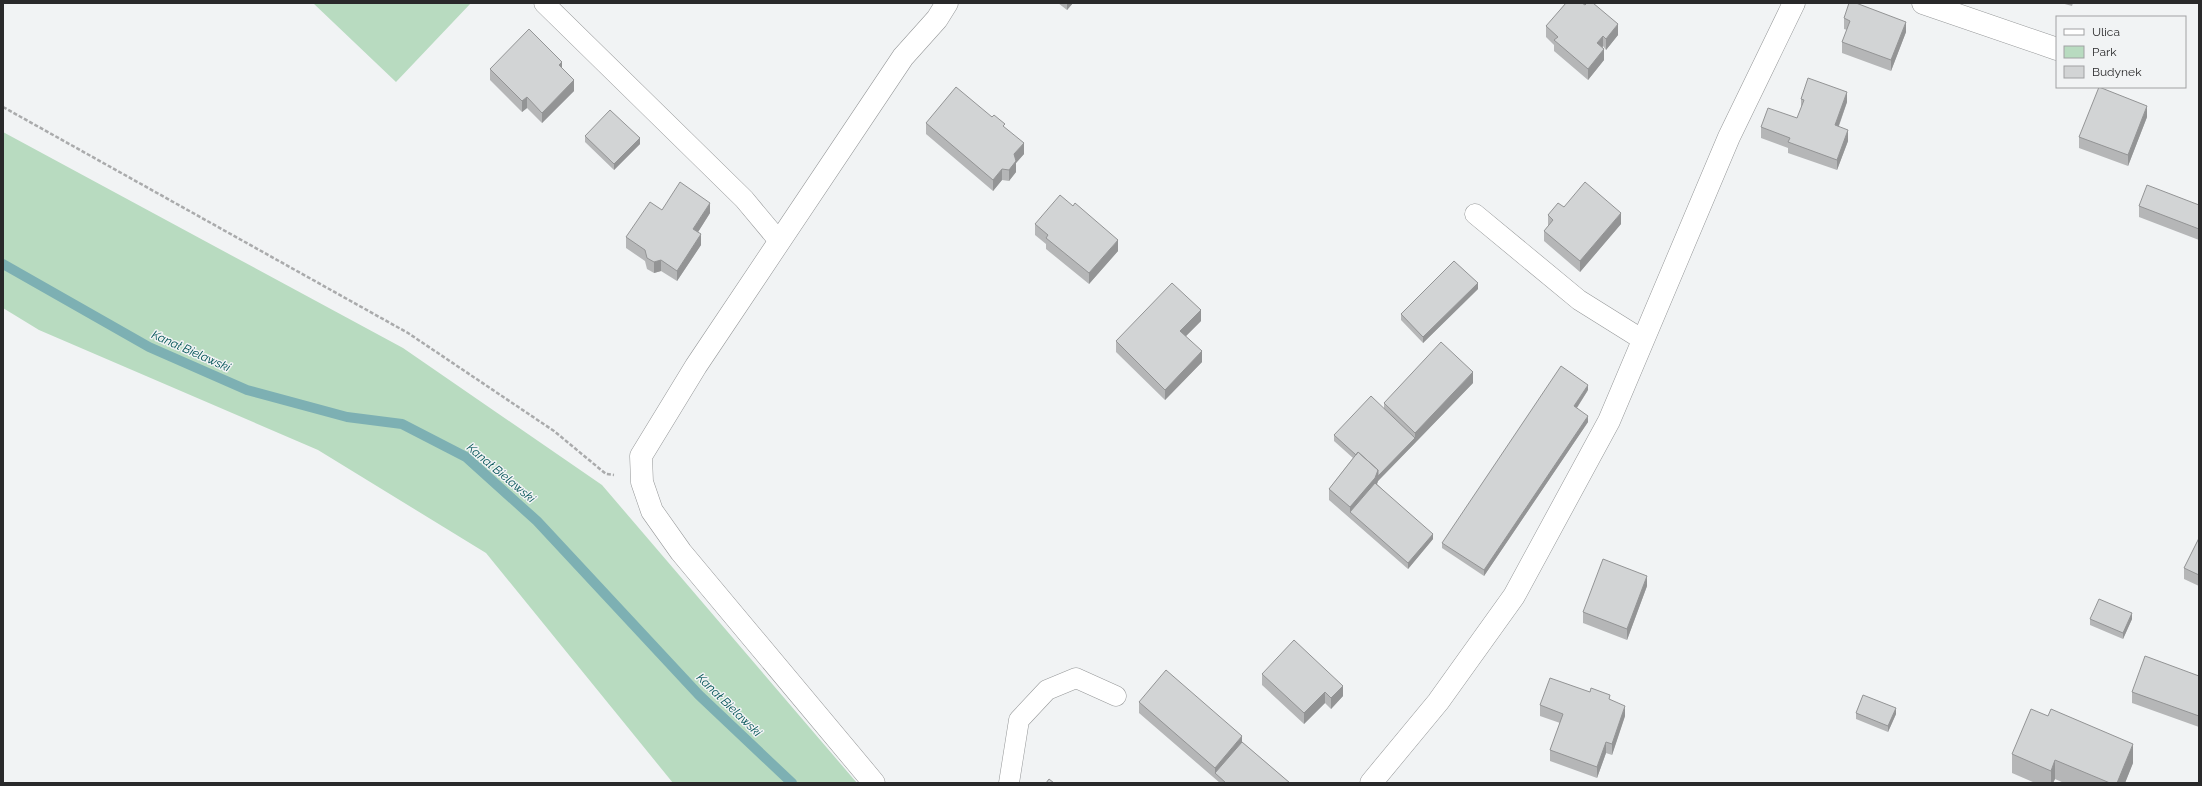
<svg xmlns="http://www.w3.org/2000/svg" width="2202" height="786" font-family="Raleway,sans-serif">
<rect width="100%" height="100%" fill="#f1f3f4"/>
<path fill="#b8dbc0" d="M313,3H471L396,82Z
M3,132L403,348L602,485L857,783H673L486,553L318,450L39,330L3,308Z"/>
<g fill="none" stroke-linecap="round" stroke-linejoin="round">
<path stroke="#7db0b3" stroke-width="10" d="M3,264L149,347L247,390L347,417L402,424L466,457L537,521L699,695L792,783"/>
<defs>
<path id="service" d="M544,3L744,199L779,241
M1475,214L1579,300L1643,340
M1009,783L1019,720L1047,690L1076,678L1116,696"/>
<path id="minor" d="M1923,3L2057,49
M874,783L681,552L652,511L642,482L641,456L696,366L903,57L937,19L947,3
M1371,783L1438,702L1514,596L1609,421L1729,137L1794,3"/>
</defs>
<use href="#service" stroke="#959798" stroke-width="21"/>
<use href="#minor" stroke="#959798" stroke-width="23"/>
<path stroke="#aaabac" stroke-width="2.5" stroke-dasharray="4 2" stroke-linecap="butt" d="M3,107L408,333L554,431L606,474L614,475"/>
<use href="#service" stroke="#fff" stroke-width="20"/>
<use href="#minor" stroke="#fff" stroke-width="22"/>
</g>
<path fill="#b5b6b7" d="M1058,3H1073L1067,10Z
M2061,3H2073L2072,6Z
M1585,5L1618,35L1606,50L1603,46V48L1604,60L1588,80L1554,51V45L1546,37V26Z
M1844,18L1906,32L1891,71L1842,53V42L1847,30L1844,29Z
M562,68L574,91L542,123L527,108L522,112L490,80V69Z
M1801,99L1847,102L1839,126L1848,141L1837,170L1788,153V148L1761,138V127L1797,118L1801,108Z
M2147,117L2128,166L2079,148V137Z
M926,123L1005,128L1024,154L1016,163V172L1009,181L1002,180L993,191L926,134Z
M585,136L640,144L614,170L585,142Z
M2199,205V240L2139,217V206Z
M1564,207L1621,224L1580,272L1544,241V231L1548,226V215Z
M662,210L710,213L698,232L701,245L677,281L661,271L654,273L647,269L645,261L626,248V237Z
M1035,224L1118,251L1089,284L1046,249V244L1035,235Z
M1478,289L1423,343L1401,320V314Z
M1201,321L1186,336L1202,362L1165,400L1116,352V341Z
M1473,383L1415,443L1378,481L1377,484L1433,539L1408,569L1329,500V489L1353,458L1334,441V435L1384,408V403Z
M1588,390L1577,408L1588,422L1484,576L1442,548V543Z
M2199,538V586L2184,579V568Z
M1647,586L1627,640L1583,623V612Z
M2090,619H2132L2123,639L2090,625Z
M1262,674L1343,696L1331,709L1325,703L1304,724L1262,685Z
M2199,676V727L2132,703V692Z
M1610,700L1625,716L1612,755L1606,753L1597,778L1550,761V750L1560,723L1540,716V705Z
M1139,702L1242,742L1290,783H1220L1139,713Z
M1856,713L1896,714L1888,732L1856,719Z
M2012,754L2133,763L2125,783H2064L2055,779L2053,783H2035L2012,773Z"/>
<path fill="#939495" d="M1067,3H1073L1067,10Z
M1906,22V32L1891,71V60Z
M1618,24V35L1606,50V39Z
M1603,36V46L1597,54V43Z
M1604,49V60L1588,80V69Z
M562,62V72L559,65Z
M574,80V91L542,123V113Z
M1847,92V102L1835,136V125Z
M527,97V108L522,112V101Z
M2147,106V117L2128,166V155Z
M1848,130V141L1837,170V160Z
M640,138V144L614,170V164Z
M1024,143V154L1016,163V172L1009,181V170L1014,154Z
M1002,169V180L993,191V180Z
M710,203V213L693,240V229Z
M1621,213V224L1580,272V261Z
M701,234V245L677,281V271Z
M1118,240V251L1089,284V273Z
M661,260V271L654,273V262Z
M1478,283V289L1423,343V337Z
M1201,310V321L1180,342V331Z
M1202,351V362L1165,400V390Z
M1473,372V383L1415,443L1378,481L1375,489L1350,512V507L1378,470L1415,438V433Z
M1588,385V390L1574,412V406Z
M1588,416V422L1484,576V570Z
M1433,534V539L1408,569V563Z
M1647,576V586L1627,640V629Z
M2132,613V619L2123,639V633Z
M1343,686V696L1331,709V698Z
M1325,692V703L1304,724V713Z
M1625,706V716L1612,755V744Z
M1896,708V714L1888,732V726Z
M1242,736V747L1215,773V768Z
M1606,742V753L1597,778V767Z
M2133,744V763L2125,783H2117Z
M2055,760V779L2053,783H2051V771Z"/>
<path fill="#d2d4d5" stroke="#939495" d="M1566,3H1582L1585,5L1587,3H1593L1618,24L1606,39L1603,36L1597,43L1604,49L1588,69L1554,40L1558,37L1546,26Z
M1849,3H1856L1906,22L1891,60L1842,42L1850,21L1844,18Z
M529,29L562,62L559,65L574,80L542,113L527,97L522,101L490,69Z
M1808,78L1847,92L1835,125L1848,130L1837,160L1788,142L1790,138L1761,127L1768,108L1797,118L1804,100L1801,99Z
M956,87L992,117L994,115L1005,124L1003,126L1024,143L1014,154L1016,161L1009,170L1002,169L993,180L926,123Z
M2099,87L2147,106L2128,155L2079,137Z
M610,110L640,138L614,164L585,136Z
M680,182L710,203L693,229L701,234L677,271L661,260L654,262L647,258L645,250L626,237L650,202L662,210Z
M1585,182L1621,213L1580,261L1544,231L1553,220L1548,215L1558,203L1564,207Z
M2147,185L2199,205V229L2139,206Z
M1060,195L1073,206L1075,203L1118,240L1089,273L1046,238L1048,235L1035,224Z
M1454,261L1478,283L1423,337L1401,314Z
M1172,283L1201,310L1180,331L1202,351L1165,390L1116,341Z
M1441,342L1473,372L1415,433L1384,403Z
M1561,366L1588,385L1574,406L1588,416L1484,570L1442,543Z
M1371,396L1415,438L1378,476V470L1358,452L1356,455L1334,435Z
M1358,452L1378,470L1375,478L1350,507L1329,489Z
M1375,483L1433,534L1408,563L1350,512Z
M2199,538V575L2184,568Z
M1603,559L1647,576L1627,629L1583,612Z
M2099,599L2132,613L2123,633L2090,619Z
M1294,640L1343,686L1331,698L1325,692L1304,713L1262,674Z
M2145,656L2199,676V716L2132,692Z
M1166,670L1242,736L1215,768L1139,702Z
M1550,678L1590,692L1591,688L1610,695L1609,699L1625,706L1612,744L1606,742L1597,767L1550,750L1563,714L1540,705Z
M1863,695L1896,708L1888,726L1856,713Z
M2031,709L2048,716L2051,709L2133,744L2117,783H2110L2055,760L2051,771L2012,754Z
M1242,742L1290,783H1226L1215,773Z
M1049,779L1054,783H1046Z"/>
<g text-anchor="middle" stroke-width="3" stroke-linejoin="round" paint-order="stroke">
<g font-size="12" font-style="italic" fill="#015256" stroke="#f1f3f4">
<text transform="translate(191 351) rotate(24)" y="4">Kanał Bielawski</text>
<text transform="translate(501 473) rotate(40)" y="4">Kanał Bielawski</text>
<text transform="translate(729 705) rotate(44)" y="4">Kanał Bielawski</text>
</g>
</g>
<rect width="2202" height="786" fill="none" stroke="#29292a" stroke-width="8"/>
<rect x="2056" y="16" width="130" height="72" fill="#f1f3f4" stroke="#a1a2a3"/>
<rect x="2064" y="29" width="20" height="6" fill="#ffffff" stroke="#a1a2a3"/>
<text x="2092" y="36" font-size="12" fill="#29292a">Ulica</text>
<rect x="2064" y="46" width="20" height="12" fill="#b8dbc0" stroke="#a1a2a3"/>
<text x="2092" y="56" font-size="12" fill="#29292a">Park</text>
<rect x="2064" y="66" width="20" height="12" fill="#d2d4d5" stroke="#a1a2a3"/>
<text x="2092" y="76" font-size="12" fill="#29292a">Budynek</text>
</svg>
